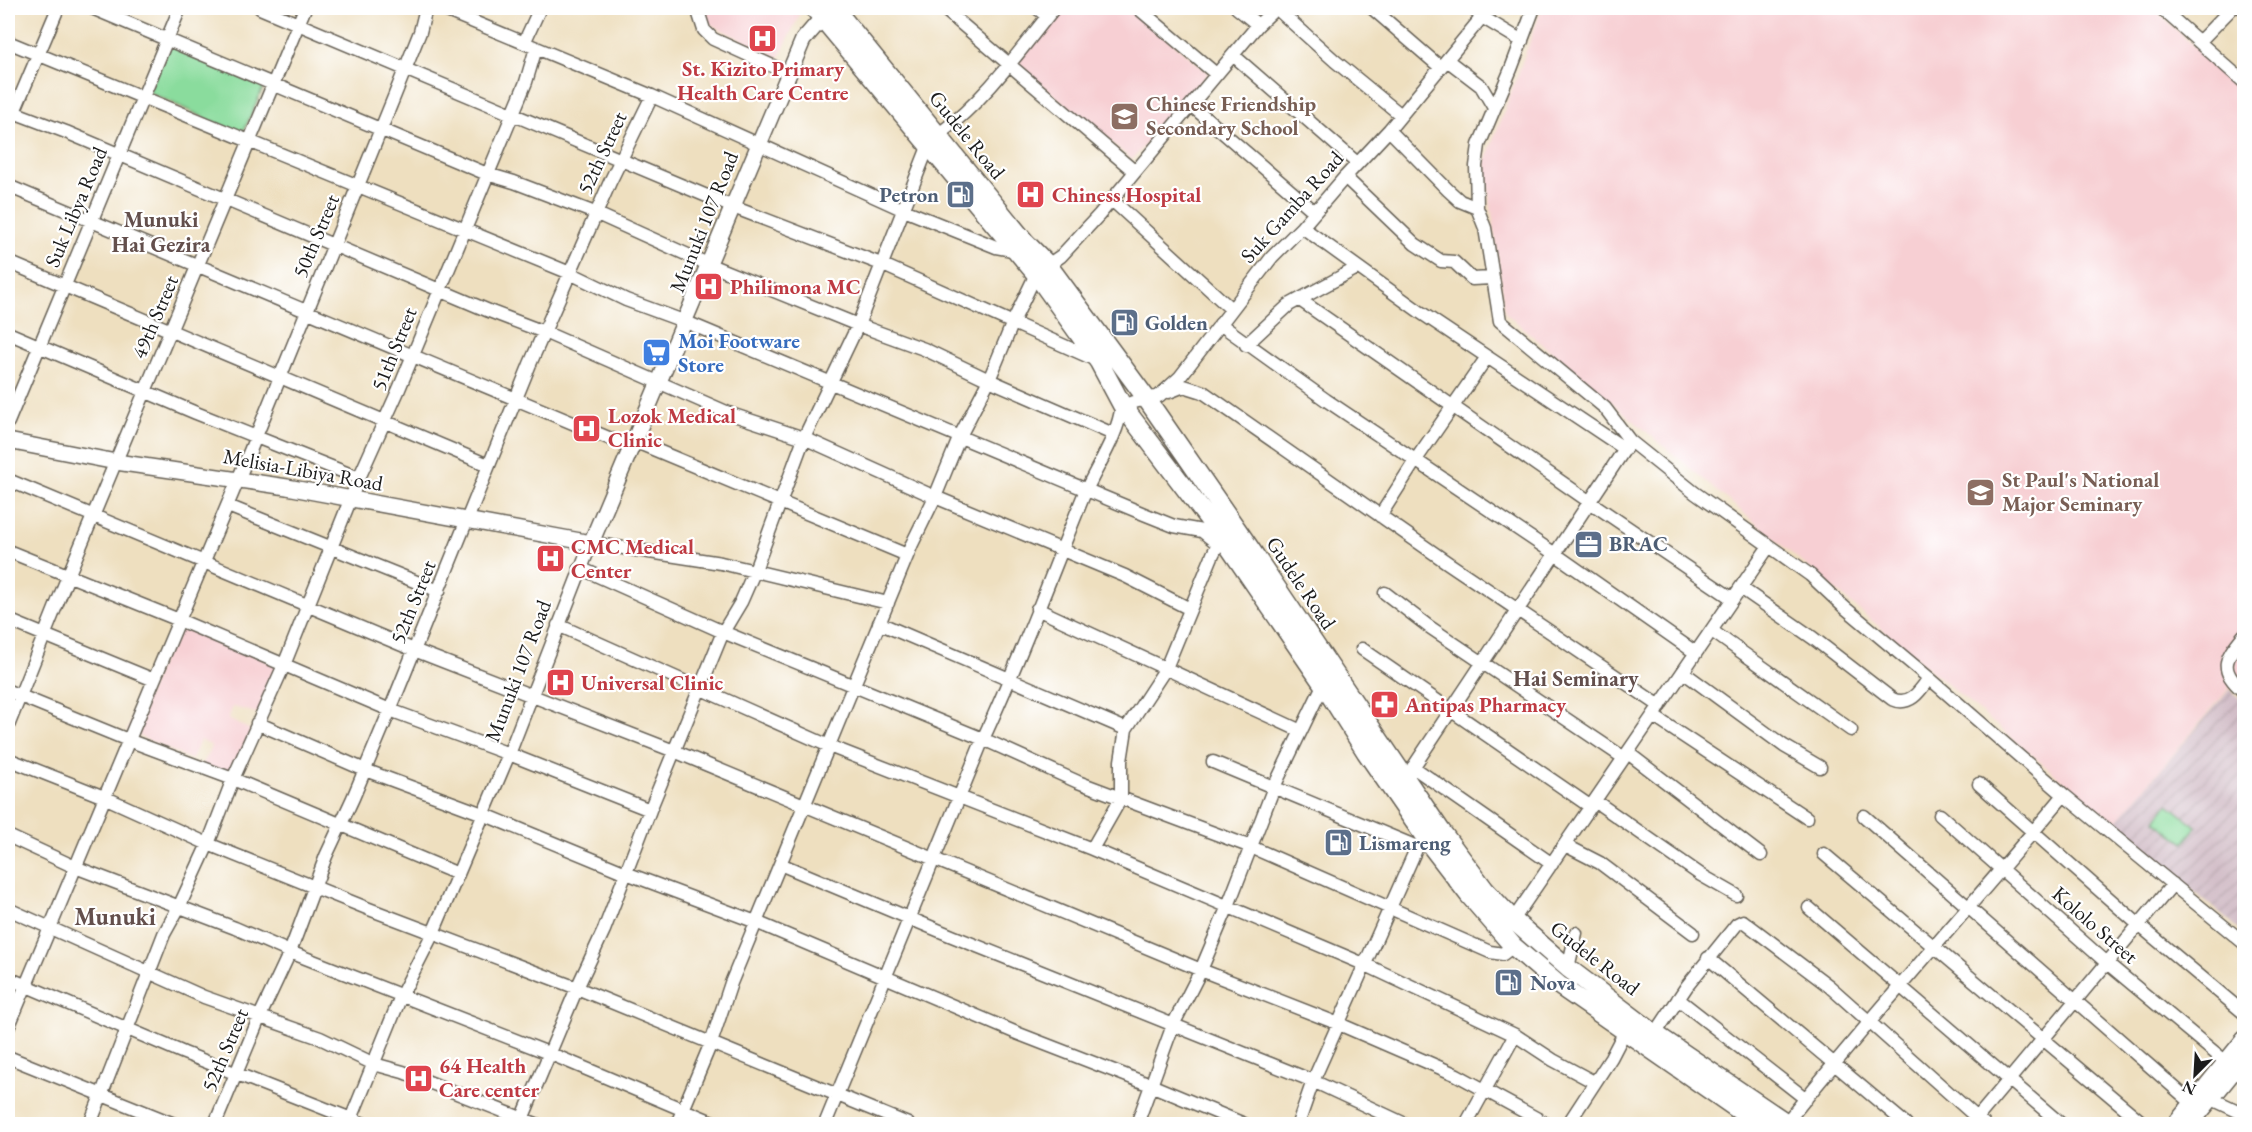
<svg xmlns="http://www.w3.org/2000/svg" width="2252" height="1132" font-family="'EB Garamond',serif">
<defs>
<pattern id="industrial-furrows" width="10" height="10" patternUnits="userSpaceOnUse" patternTransform="scale(1.5)"><rect width="10" height="10" fill="#d2bdc7"/><path d="M-1 1l2-2M0 10L10 0M9 11l2-2" fill="none" stroke="#b4a2aa"/></pattern>
</defs>
<rect width="100%" height="100%" fill="#fff"/>
<filter id="ink" filterUnits="userSpaceOnUse"><feTurbulence type="fractalNoise" baseFrequency=".0167" numOctaves="2"/><feDisplacementMap in="SourceGraphic" scale="12" xChannelSelector="R" yChannelSelector="G"/><feConvolveMatrix kernelMatrix="1 2 1 2 8 2 1 2 1" color-interpolation-filters="sRGB"/></filter>
<filter id="wash" filterUnits="userSpaceOnUse"><feTurbulence type="fractalNoise" baseFrequency=".008" numOctaves="4" result="noise"/><feDisplacementMap in="SourceGraphic" scale="24" xChannelSelector="R" yChannelSelector="G"/><feGaussianBlur stdDeviation="1.35" result="paint"/><feColorMatrix in="noise" values="0 0 0 0 0 0 0 0 0 0 0 0 0 0 0 0 0 1.4 0 .05"/><feComposite in="paint" operator="in"/></filter>
<g filter="url(#wash)">
<rect width="100%" height="100%" fill="#eedfbf"/>
<path fill="#f7cfd3" d="M704,8H803L779,58L699,19Z
M1060,8H1132L1209,73L1132,160L1014,62Z
M1542,8H2153L2244,92V671L2114,824L1505,313L1485,162Z
M177,620L281,667L260,714L233,707L228,719L253,731L229,778L202,766L212,746L200,740L192,760L127,731L142,693L147,697Z"/>
<path fill="url(#industrial-furrows)" d="M2230,689L2244,702V934L2114,824Z"/>
<path fill="#8adc9d" stroke="#537c5c" stroke-width="1.5" d="M170,43L264,86L242,135L148,92Z
M2168,804L2197,827L2184,843L2155,821Z"/>
</g>
<g filter="url(#ink)">
<g fill="none" stroke-linecap="round" stroke-linejoin="round">
<defs>
<path id="minor" d="M92,8L487,174L514,182L595,213L710,265L858,325L924,349L989,380L1113,434
M260,8L733,207L881,264L1096,360
M440,8L652,96L904,210L996,247L1018,251
M697,8L704,30L713,39L788,73
M943,8L1134,171
M1037,8L1047,16
M1138,8L1216,74
M1237,8L1258,25
M1276,8L1335,61L1401,115
M1372,8L1440,67
M1472,8L1482,17L1522,41
M1534,8L1511,69L1479,145L1476,166L1477,208L1485,228L1500,321L1605,408L1630,441L1695,493L1810,575L1844,607L1929,678L2064,795L2244,943
M2161,8L2244,82
M2242,8L2244,9
M8,42L570,273L626,300L686,322L1144,514L1174,526L1202,531L1218,544
M2199,42L2232,8
M524,43L540,8
M1233,55L1357,163
M1447,60L1481,86L1494,108
M1191,105L1315,212
M8,110L66,132L489,311L544,332L731,414L804,438L935,497L1125,576L1190,609
M8,126L58,8
M1389,130L1448,190L1460,201L1477,208
M939,134C985,100 1018,53 1054,8
M1345,177L1415,244L1441,261L1454,262L1472,279L1492,278
M8,186L630,447
M1112,200L1231,309
M1302,227L1420,312L1625,449
M8,262L488,465
M1048,265L1061,256L1099,215L1258,25L1276,8
M1300,300L1590,502L1733,599
M1220,324L1326,400L1555,554L1696,653
M8,333L196,413L359,478
M1246,345L1289,305L1357,268
M1169,392L1184,386L1203,392L1448,563L1660,706
M8,422L180,8
M634,441L907,555
M8,480L414,650L674,751L1201,970L1339,1024L1457,1075L1547,1124
M228,506L439,591
M1380,516L1415,461L1487,357
M8,551L179,620L390,710L509,754L650,810
M580,568L723,632L983,739L1078,782L1251,847L1490,952L1503,954L1513,946
M1741,588L1813,638L1892,699C1910,707 1920,691 1929,678
M1385,593L1428,626L1624,758
M1037,609L1301,731
M8,620L154,680
M879,623L1126,729
M558,625L829,746L1092,849L1366,965L1515,1035L1553,1060L1594,1082
M1712,631L1851,730
M2244,635C2223,660 2219,670 2244,692
M1362,649L1591,807
M1683,672L1784,746L1820,767
M8,691L128,740L233,779L458,874
M1653,716L1807,818
M257,723L365,770L483,814L626,873L756,922L1019,1034L1153,1086L1244,1124
M8,726L68,576L305,8
M1628,753L1761,855
M8,759L104,797L208,844L369,909L577,988L908,1124
M1213,762L1417,847
M1413,767L1552,864
M1406,778L1630,441
M1979,784L2139,925L2244,1013
M1595,801L1701,875L1736,895
M1940,815L2107,963L2226,1062
M1864,816L2192,1103
M8,836L75,867L235,928L290,952L551,1054L717,1124
M1565,845L1600,863L1693,933
M1092,849L1121,798V761L1126,729L1166,668L1213,554L1218,544L1223,542
M1824,854L2144,1124
M780,864L952,936L1313,1081L1405,1124
M1809,908L2061,1124
M8,909L204,997L320,1038L374,1064L403,1072L536,1124
M1513,920L1769,546
M1708,958L1906,1124
M1568,968L1576,933
M8,978L184,1053L364,1124
M1678,999L1806,1099
M8,1028L248,456L394,97L420,32L426,8
M1655,1034L1687,986L1737,924L1743,921L1829,986L1984,1124
M8,1057L174,1124
M2212,1099L2244,1114
M1786,1123C1875,1011 1972,906 2064,795
M90,1124L164,934L179,907L208,844L233,779L284,665L359,478L399,389L526,82L536,48
M215,1124L260,1016L290,952L326,856L353,798L390,710L530,364L610,182L652,96
M349,1124L401,996L433,933L509,754L591,543L721,563L888,603
M520,1124L577,988L604,930L650,810L723,632L741,602L755,570L804,438L858,325L928,147
M677,1124L711,1043L731,983L912,544L935,497L960,436L989,380L1013,322L1036,274
M825,1124L983,739C1020,660 1050,578 1083,497C1096,467 1118,437 1122,405L1159,396L1180,377L1272,257L1302,227L1345,177L1389,130L1482,17
M1137,1124L1173,1025L1201,970L1228,906L1274,787L1325,681
M1298,1124L1313,1081L1417,847L1429,843
M1466,1124L1515,1035
M1568,1124L1611,1058L1625,1031
M1972,1124L2173,884"/>
<path id="major" d="M8,441L116,462L287,487L591,543L803,40L829,10
M2175,1124L2244,1039
M2191,1124L2244,1059"/>
<path id="highway" d="M814,8L1036,274L1099,362L1122,405L1225,541L1323,684L1366,752L1429,843L1469,895L1513,946L1560,986L1759,1124
M834,8L1025,242L1048,265L1146,398L1245,541L1441,831L1485,890L1513,920L1568,968L1655,1034L1788,1124"/>
</defs>
<use href="#minor" stroke="#666055" stroke-width="15"/>
<use href="#major" stroke="#666055" stroke-width="18"/>
<use href="#highway" stroke="#666055" stroke-width="21"/>
<use href="#minor" stroke="#fff" stroke-width="12"/>
<use href="#major" stroke="#fff" stroke-width="15"/>
<use href="#highway" stroke="#fff" stroke-width="18"/>
</g>
</g>
<defs>
<symbol id="hospital-square" viewBox="-11 -11 22 22"><rect x="-9" y="-9" width="18" height="18" rx="4" fill="#e0444e" stroke="#fff"/><path d="M-5-5h3v3.5h4V-5h3V5h-3V1.5h-4V5h-3Z" fill="#fff"/></symbol>
<symbol id="school-square" viewBox="-11 -11 22 22"><rect x="-9" y="-9" width="18" height="18" rx="4" fill="#8d6e63" stroke="#fff"/><path d="M0-5L7-2L0 1L-7-2ZM-4 1L0 2.5L4 1V4Q0 6-4 4Z" fill="#fff"/></symbol>
<symbol id="fuel-square" viewBox="-11 -11 22 22"><rect x="-9" y="-9" width="18" height="18" rx="4" fill="#5c6f8a" stroke="#fff"/><path d="M-5.5-6h7V0h2V4h1.3V-2.5L3-4.5l.8-.8L6-3V5H2.5V1h-1V6h-7ZM-4.2-4.7v3.2H.2V-4.7Z" fill="#fff"/></symbol>
<symbol id="supermarket-square" viewBox="-11 -11 22 22"><rect x="-9" y="-9" width="18" height="18" rx="4" fill="#3f7fe0" stroke="#fff"/><path d="M-6-5.5h2.5l.6 2H6L4.5 2H-2.5L-4.4-4H-6ZM-1.5 3.2a1.3 1.3 0 1 0 .1 0ZM3 3.2a1.3 1.3 0 1 0 .1 0Z" fill="#fff"/></symbol>
<symbol id="university-square" viewBox="-11 -11 22 22"><rect x="-9" y="-9" width="18" height="18" rx="4" fill="#8d6e63" stroke="#fff"/><path d="M0-5L7-2L0 1L-7-2ZM-4 1L0 2.5L4 1V4Q0 6-4 4Z" fill="#fff"/></symbol>
<symbol id="office-square" viewBox="-11 -11 22 22"><rect x="-9" y="-9" width="18" height="18" rx="4" fill="#5c6f8a" stroke="#fff"/><path d="M-6-3h4V-5.5h4V-3h4V5H-6ZM-1-4.5V-3h2v-1.5ZM-6 0V1H6V0Z" fill="#fff"/></symbol>
<symbol id="pharmacy-square" viewBox="-11 -11 22 22"><rect x="-9" y="-9" width="18" height="18" rx="4" fill="#e0444e" stroke="#fff"/><path d="M-2-6h4v4h4v4h-4v4h-4v-4h-4v-4h4Z" fill="#fff"/></symbol>
</defs>
<g fill-rule="evenodd">
<use href="#hospital-square" x="746" y="22" width="33" height="33"/>
<use href="#school-square" x="1108" y="100" width="33" height="33"/>
<use href="#fuel-square" x="944" y="178" width="33" height="33"/>
<use href="#hospital-square" x="1014" y="178" width="33" height="33"/>
<use href="#hospital-square" x="692" y="270" width="33" height="33"/>
<use href="#fuel-square" x="1108" y="306" width="33" height="33"/>
<use href="#supermarket-square" x="640" y="336" width="33" height="33"/>
<use href="#hospital-square" x="570" y="412" width="33" height="33"/>
<use href="#university-square" x="1964" y="476" width="33" height="33"/>
<use href="#office-square" x="1572" y="528" width="33" height="33"/>
<use href="#hospital-square" x="534" y="542" width="33" height="33"/>
<use href="#hospital-square" x="544" y="666" width="33" height="33"/>
<use href="#pharmacy-square" x="1368" y="688" width="33" height="33"/>
<use href="#fuel-square" x="1322" y="826" width="33" height="33"/>
<use href="#fuel-square" x="1492" y="966" width="33" height="33"/>
<use href="#hospital-square" x="402" y="1062" width="33" height="33"/>
</g>
<g text-anchor="middle" stroke-width="4.5" stroke-linejoin="round" paint-order="stroke">
<g font-size="21" font-weight="bold" fill="#be3a42" stroke="#fff" text-anchor="start">
<text x="763" y="76" text-anchor="middle">St. Kizito Primary<tspan x="763" dy="24">Health Care Centre</tspan></text>
<text x="1052" y="202">Chiness Hospital</text>
<text x="730" y="294">Philimona MC</text>
<text x="608" y="423">Lozok Medical<tspan x="608" dy="24">Clinic</tspan></text>
<text x="571" y="554">CMC Medical<tspan x="571" dy="24">Center</tspan></text>
<text x="581" y="690">Universal Clinic</text>
<text x="1405" y="712">Antipas Pharmacy</text>
<text x="439" y="1073">64 Health<tspan x="439" dy="24">Care center</tspan></text>
</g>
<g font-size="21" font-weight="bold" fill="#785e54" stroke="#fff" text-anchor="start">
<text x="1146" y="111">Chinese Friendship<tspan x="1146" dy="24">Secondary School</tspan></text>
<text x="2002" y="487">St Paul's National<tspan x="2002" dy="24">Major Seminary</tspan></text>
</g>
<g font-size="21" fill="#1c1c1c" stroke="#fff">
<text transform="translate(967 135) rotate(51)" y="7">Gudele Road</text>
<text transform="translate(602 153) rotate(-65)" y="7">52th Street</text>
<text transform="translate(76 207) rotate(-67)" y="7">Suk Libya Road</text>
<text transform="translate(1292 207) rotate(-48)" y="7">Suk Gamba Road</text>
<text transform="translate(704 222) rotate(-68)" y="7">Munuki 107 Road</text>
<text transform="translate(316 236) rotate(-67)" y="7">50th Street</text>
<text transform="translate(155 317) rotate(-67)" y="7">49th Street</text>
<text transform="translate(394 349) rotate(-68)" y="7">51th Street</text>
<text transform="translate(303 470) rotate(10)" y="7">Melisia-Libiya Road</text>
<text transform="translate(1301 583) rotate(56)" y="7">Gudele Road</text>
<text transform="translate(413 602) rotate(-68)" y="7">52th Street</text>
<text transform="translate(518 671) rotate(-69)" y="7">Munuki 107 Road</text>
<text transform="translate(2095 925) rotate(41)" y="7">Kololo Street</text>
<text transform="translate(1595 958) rotate(38)" y="7">Gudele Road</text>
<text transform="translate(225 1050) rotate(-67)" y="7">52th Street</text>
</g>
<g font-size="21" font-weight="bold" fill="#4e5e75" stroke="#fff" text-anchor="start">
<text x="939" y="202" text-anchor="end">Petron</text>
<text x="1145" y="330">Golden</text>
<text x="1609" y="551">BRAC</text>
<text x="1359" y="850">Lismareng</text>
<text x="1530" y="990">Nova</text>
</g>
<g font-size="21" font-weight="bold" fill="#366cbe" stroke="#fff" text-anchor="start">
<text x="678" y="348">Moi Footware<tspan x="678" dy="24">Store</tspan></text>
</g>
<g font-size="22" font-weight="bold" fill="#634f4c" stroke="#fff">
<text x="161" y="227">Munuki<tspan x="161" dy="25">Hai Gezira</tspan></text>
<text x="1576" y="686">Hai Seminary</text>
</g>
<g font-size="24" font-weight="bold" fill="#634f4c" stroke="#fff">
<text x="115" y="925">Munuki</text>
</g>
</g>
<rect width="2252" height="1132" fill="none" stroke="#fff" stroke-width="30"/>
<g transform="translate(2195 1075) rotate(204)" stroke="#ffffff" stroke-width="4.5" paint-order="stroke">
<path d="M0-4.5L10 22L0 15L-10 22Z" fill="#1c1c1c"/>
<text y="-9" font-size="16" font-weight="bold" text-anchor="middle" fill="#1c1c1c">N</text>
</g>
</svg>
